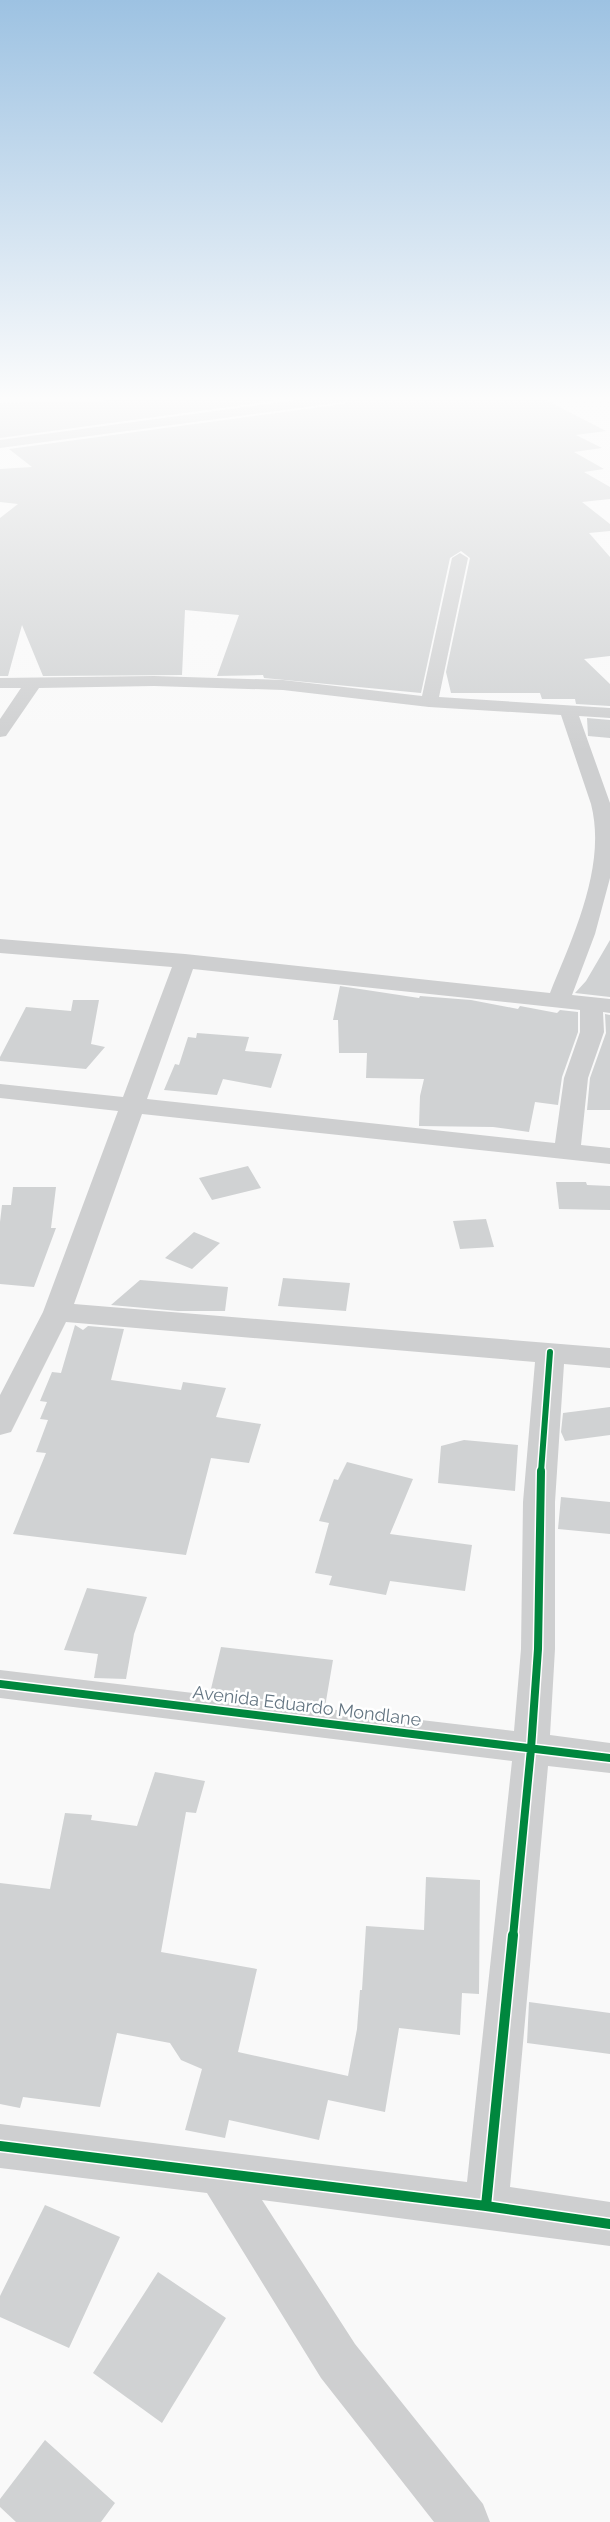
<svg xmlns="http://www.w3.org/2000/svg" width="610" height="2522" font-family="Raleway,sans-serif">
<rect width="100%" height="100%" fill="#f9f9f9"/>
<path fill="#d0d2d3" d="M102,398H294L0,438V403L105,401Z
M351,398H542L606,431L576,435L602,448L574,452L604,469L584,472L610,487V499L582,502L610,524V531L589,533L610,557V656L584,659L610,684V706L576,704L575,699H542L540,693H451L446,672L470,558L461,551L450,558L421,693L264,678L263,675L217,676L239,615L185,610L182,675L43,676L22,625L8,676H0V518L18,504L0,502V469L32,467L9,449L343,404Z
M587,718L610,720V738L588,736Z
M610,940V997L575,993L586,981Z
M340,986L419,998L420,996L471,1000L518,1009L520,1006L557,1013L560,1010L578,1012V1032L562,1077L558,1105L535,1102L529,1132L493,1127L419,1126L420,1096L424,1079L366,1078L367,1053H339L338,1020H333Z
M73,1000H99L91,1044L105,1047L86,1069L0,1061V1057L26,1007L71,1011Z
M605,1014L610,1015V1110H587L590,1078L606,1033Z
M197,1033L249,1037L245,1051L282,1054L271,1088L223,1079L217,1095L164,1090L175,1064L179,1065L188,1037L196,1038Z
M248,1166L261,1188L212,1200L199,1178Z
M556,1182H586L587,1185L610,1186V1210L559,1209Z
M13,1187H56L51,1228H56L34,1287L0,1284V1222L2,1205H11Z
M486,1219L494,1247L460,1249L453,1221Z
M194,1232L220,1243L192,1269L165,1258Z
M283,1278L350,1283L346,1311L278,1306Z
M140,1280L228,1287L225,1311H178L111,1305Z
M75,1325L83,1330L88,1326L124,1329L111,1380L181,1390L183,1382L226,1388L216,1417L261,1424L249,1463L211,1458L186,1555L13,1534L46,1453L36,1452L48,1420L40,1419L47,1402L40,1401L52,1372L61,1373Z
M610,1407V1435L565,1441L561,1432L563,1413Z
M464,1440L518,1445L515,1491L438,1483L441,1446Z
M347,1462L413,1479L390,1534L472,1545L465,1591L390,1581L386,1595L329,1585L332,1576L315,1573L329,1523L319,1521L334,1479L338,1480Z
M561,1497L610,1502V1534L558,1529Z
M87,1588L147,1597L134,1634L126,1679L94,1678L98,1654L64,1650Z
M221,1647L333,1660L325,1707L210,1693Z
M155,1772L205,1781L196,1813L186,1812L161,1952L257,1969L238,2052L348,2076L357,2029L360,1990H362L366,1926L424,1930L426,1877L480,1880L479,1994L462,1993L460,2035L399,2028L385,2112L328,2100L319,2140L229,2120L225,2138L185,2130L202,2069L181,2060L170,2043L117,2033L100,2107L23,2097L20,2108L0,2104V1883L50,1889L65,1813L92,1815L91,1820L137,1826Z
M529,2002L610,2013V2054L527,2043Z
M45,2205L120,2237L69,2348L0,2317V2296Z
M158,2272L226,2318L162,2423L93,2373Z
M45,2440L115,2503L101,2522H16L0,2507V2499Z"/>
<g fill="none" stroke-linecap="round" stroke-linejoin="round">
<path fill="#cecfd0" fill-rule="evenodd" d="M312,398H349L343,402L0,448V440Z
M460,553L468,558L439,697L610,708V718L579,716L610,803V878L595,934L572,995L610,999V1013L603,1012L604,1032L588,1078L581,1145L610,1148V1164L142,1114L74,1304L610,1348V1368L564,1364L555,1502V1649L550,1735L610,1743V1773L548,1766L510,2187L610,2202V2246L262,2200L355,2344L483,2504L490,2522H434L321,2378L207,2193L0,2168V2124L467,2182L512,1761L0,1698V1670L514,1731L521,1649L523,1502L535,1362L66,1322L11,1432L0,1435V1395L43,1312L118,1111L0,1098V1084L123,1097L172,967L0,953V939L185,954L550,993C573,936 607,866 591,804L561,715L429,707L283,690L154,686L39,688L6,736L0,737V719L21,688H0V678L154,676L283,680L422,696L452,558ZM193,969L580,1010V1032L564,1078L555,1143L147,1099Z"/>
<defs>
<path id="cycleway-far2" d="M541,1472L550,1352"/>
<path id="cycleway-far1" d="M0,1684L610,1758
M513,1937L531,1749L538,1649L541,1471"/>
<path id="cycleway" d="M0,2146L486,2206L610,2224
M486,2206L513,1935"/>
</defs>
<use href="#cycleway-far2" stroke="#fff" stroke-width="9"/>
<use href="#cycleway-far1" stroke="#fff" stroke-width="11"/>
<use href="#cycleway" stroke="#fff" stroke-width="13"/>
<use href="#cycleway-far2" stroke="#00873e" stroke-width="6"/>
<use href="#cycleway-far1" stroke="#00873e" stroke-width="8"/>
<use href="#cycleway" stroke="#00873e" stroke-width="10"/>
</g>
<linearGradient id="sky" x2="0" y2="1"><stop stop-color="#9dc2e2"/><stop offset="0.53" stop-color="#fcfcfc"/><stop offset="1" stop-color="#fcfcfc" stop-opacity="0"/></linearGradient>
<rect width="610" height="752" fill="url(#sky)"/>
<g text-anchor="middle" stroke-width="5" stroke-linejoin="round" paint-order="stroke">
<g font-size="18" fill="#657683" stroke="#fff">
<text transform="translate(307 1706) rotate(7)" y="6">Avenida Eduardo Mondlane</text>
</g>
</g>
</svg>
